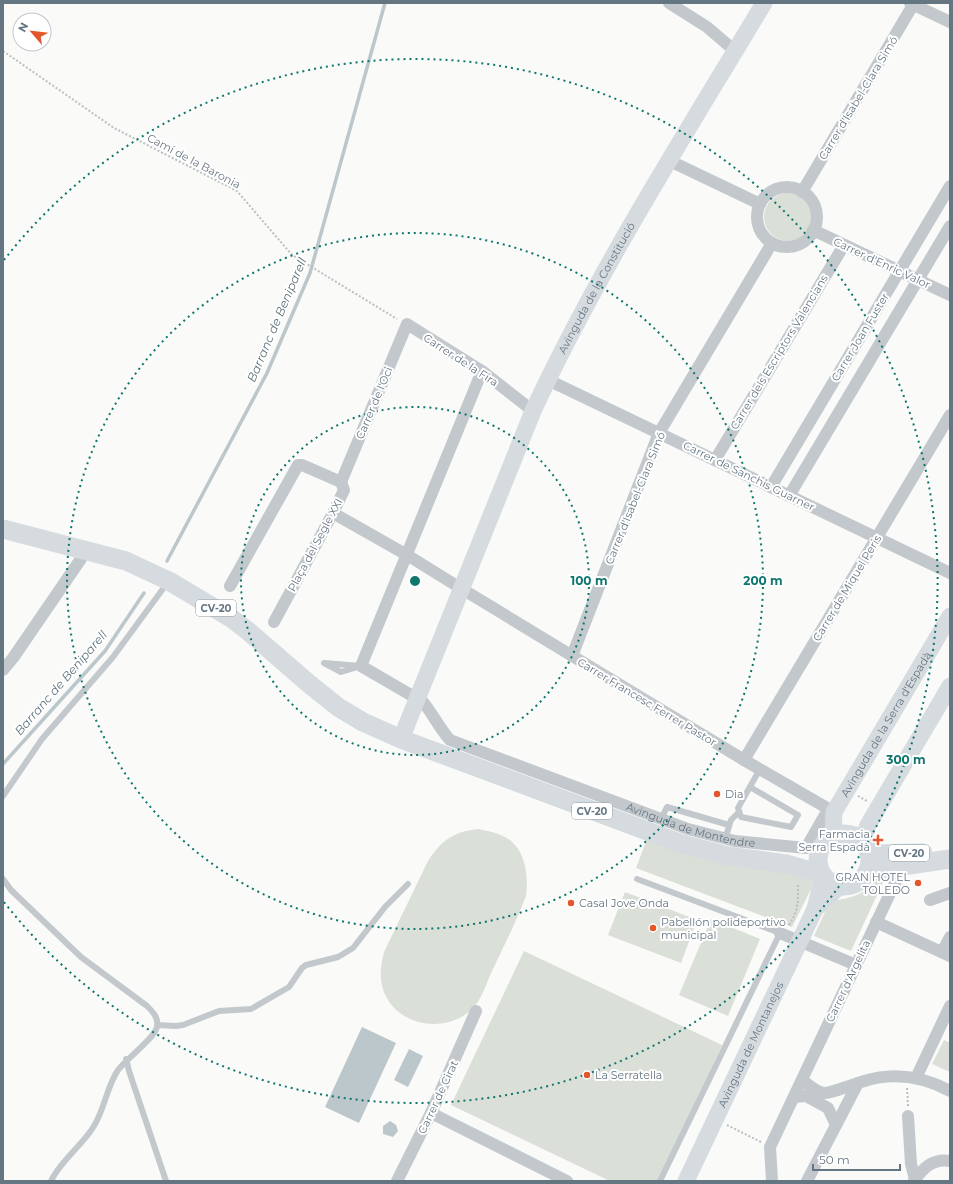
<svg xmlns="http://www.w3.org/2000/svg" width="953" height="1184" font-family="Montserrat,sans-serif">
<rect width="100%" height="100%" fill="#fafaf8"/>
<path fill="#dadfd7" d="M764 217a24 24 0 1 1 48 0a24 24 0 1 1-48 0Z
M479,829C487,831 495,832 503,836C525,846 529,875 526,896C516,922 504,946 492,971C486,984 482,999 472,1009C442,1038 385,1023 381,979C380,970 382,961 384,952L428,861C441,841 454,831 479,829Z
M647,839L812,877L813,885L792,927L636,868Z
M879,876L885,878L851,951L814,936L829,903C838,899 839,900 847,898C861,895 870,888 879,876Z
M625,892L697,920L681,963L608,935Z
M711,919L760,939L728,1016L679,995Z
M524,951L722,1045L658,1181H610L451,1105Z
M944,1040L950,1043V1072L932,1064Z"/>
<path fill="#bbc7cb" d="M362,1027L396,1043L359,1123L325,1107Z
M409,1049L423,1056L408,1087L394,1080Z
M390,1121L396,1125L398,1131L393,1137L383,1134V1126Z"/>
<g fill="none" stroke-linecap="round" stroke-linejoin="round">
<path stroke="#bbc7cb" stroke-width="3.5" d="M167,561L267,373L310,273L385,3
M3,764L105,651L144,593"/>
<path stroke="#bbbfc2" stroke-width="2" stroke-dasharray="2 2" stroke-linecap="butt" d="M3,51L114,128L237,191L292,255L397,319
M858,796L867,801
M789,925C799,910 798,900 798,883
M907,1088L908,1106
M727,1125L761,1142"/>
<path stroke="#c3c8cc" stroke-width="6" d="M324,663L361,666L341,672Z
M750,787L798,815L791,827L741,817L738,808L760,769
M3,796L42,739L113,657L168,582
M661,819L667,807L729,825
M725,839L731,820L739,812
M3,879L11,890L81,957L147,1006C153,1012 159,1018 157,1027C154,1039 127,1058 118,1070C107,1086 105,1108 94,1126C82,1146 61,1160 51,1181
M637,879L780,933L660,1181
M157,1025L176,1026L183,1025L219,1011L251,1009L289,987L302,968L306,965L338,957L353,948L385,907L408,884
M126,1059L129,1071L166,1181"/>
<g stroke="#c3c8cc" stroke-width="12">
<path d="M669,3L707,27L735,51"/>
<path d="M910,3L950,22"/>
<path d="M670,161L760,204"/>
<circle cx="787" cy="217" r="30"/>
<path d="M802,192L913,5"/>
<path d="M813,230L950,295"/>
<path id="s1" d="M482,371L361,666L423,702C433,714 439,728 450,740L688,829L735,841L806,848L825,815L834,812"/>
<path d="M548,380L950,573"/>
<path d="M715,460L844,245"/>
<path d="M341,482L407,324L482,371L533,411"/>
<path d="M771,487L950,186"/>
<path d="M789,496L950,226"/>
<path d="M333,513L407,555L462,589L744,760L834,812"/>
<path d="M230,586L298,465H302L341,482L344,490L333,513L274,622"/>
<path d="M572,656L659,433L772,243"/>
<path d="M3,670L13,658L87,550"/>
<path d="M744,760L950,415"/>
<path d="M930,900L950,893"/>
<path d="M876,922L950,956"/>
<path d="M780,933L856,965"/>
<path d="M942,952L950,937"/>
<path d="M916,1078L950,1006"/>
<path d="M802,1080C808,1084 817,1093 825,1093C834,1092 852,1085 861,1082C891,1072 922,1076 950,1091"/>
<path d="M794,1097L806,1096L828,1108L836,1125"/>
<path d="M431,1113L567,1181"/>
<path d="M908,1116L911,1164L915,1179"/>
<path d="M397,1181L431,1113L476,1011"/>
<path d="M772,1181L770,1147L903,866"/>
<path d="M807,1181L858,1083"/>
<path d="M914,1181C923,1168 933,1158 950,1161"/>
</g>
<g stroke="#d6dbdf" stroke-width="17">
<path id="s2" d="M401,739L533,411C599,269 684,137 764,3"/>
<path id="s3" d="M833,837L834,812L950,616"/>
<path d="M862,842L868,825L950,686"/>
<path d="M815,909L840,886"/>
<path id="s4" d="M686,1181L815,909L823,876"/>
</g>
<path stroke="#d6dbdf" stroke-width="19" d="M3,529L126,561L169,581L231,618L248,631L308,683L338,707L363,722L401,739L682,844L728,856L787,864L821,874
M818 860a26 26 0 1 1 52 0a26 26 0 1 1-52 0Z
M869,854L923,853
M868,871L950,859"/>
</g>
<g fill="none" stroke="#0f766e" stroke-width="2" stroke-dasharray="2 4">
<circle cx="415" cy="581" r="174"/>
<circle cx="415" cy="581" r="348"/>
<path d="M4 260A522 522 0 1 1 4 902"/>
</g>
<g fill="#e4572e" stroke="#fff" stroke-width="1.5">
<circle cx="717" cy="794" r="4"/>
<path d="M876 834h4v4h4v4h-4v4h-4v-4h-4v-4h4z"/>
<circle cx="918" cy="883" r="4"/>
<circle cx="571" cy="903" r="4"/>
<circle cx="653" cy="928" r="4"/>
<circle cx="587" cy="1075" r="4"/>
</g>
<g text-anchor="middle" stroke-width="4" stroke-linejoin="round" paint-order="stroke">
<g fill="#fff" stroke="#939fa8" stroke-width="1">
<rect x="196" y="600" width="40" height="16" rx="3"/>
<rect x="572" y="803" width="40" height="16" rx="3"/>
<rect x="889" y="845" width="40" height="16" rx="3"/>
</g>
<g font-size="10" font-weight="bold" fill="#657683">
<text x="216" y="612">CV-20</text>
<text x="592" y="815">CV-20</text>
<text x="909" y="857">CV-20</text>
</g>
<g font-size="11" fill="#657683" stroke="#fff">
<text transform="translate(858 98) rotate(-59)" y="4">Carrer d'Isabel-Clara Simó</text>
<text transform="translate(194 161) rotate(28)" y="4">Camí de la Baronia</text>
<text transform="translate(882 263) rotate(25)" y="4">Carrer d'Enric Valor</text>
<text dy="4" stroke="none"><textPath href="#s2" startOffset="492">Avinguda de la Constitució</textPath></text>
<text transform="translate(860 337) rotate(-59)" y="4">Carrer Joan Fuster</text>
<text transform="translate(779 352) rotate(-59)" y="4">Carrer dels Escriptors Valencians</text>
<text transform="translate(461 360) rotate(33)" y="4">Carrer de la Fira</text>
<text transform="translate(374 403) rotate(-67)" y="4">Carrer de l'Oci</text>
<text transform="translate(749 476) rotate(26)" y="4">Carrer de Sanchis Guarner</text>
<text transform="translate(635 498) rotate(-68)" y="4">Carrer d'Isabel-Clara Simó</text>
<text transform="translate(315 545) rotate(-62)" y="4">Plaça del Segle XXI</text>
<text transform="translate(847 588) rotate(-59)" y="4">Carrer de Miquel Peris</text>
<text transform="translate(647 702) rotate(31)" y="4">Carrer Francesc Ferrer Pastor</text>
<text dy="4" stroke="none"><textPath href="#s3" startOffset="127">Avinguda de la Serra d'Espadà</textPath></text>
<text dy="4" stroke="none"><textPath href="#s1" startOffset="693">Avinguda de Montendre</textPath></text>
<text transform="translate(848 981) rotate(-65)" y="4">Carrer d'Argelita</text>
<text dy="4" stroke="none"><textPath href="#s4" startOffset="151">Avinguda de Montanejos</textPath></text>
<text transform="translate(438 1097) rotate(-65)" y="4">Carrer de Cirat</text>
</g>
<g font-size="11" fill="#657683" stroke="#fff" text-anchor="start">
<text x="725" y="798">Dia</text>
<text x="870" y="838" text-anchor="end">Farmacia<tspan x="870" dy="13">Serra Espadà</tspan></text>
<text x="910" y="881" text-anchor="end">GRAN HOTEL<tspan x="910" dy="13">TOLEDO</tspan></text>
<text x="579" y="907">Casal Jove Onda</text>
<text x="661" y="926">Pabellón polideportivo<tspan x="661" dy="13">municipal</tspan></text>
<text x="595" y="1079">La Serratella</text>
</g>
<g font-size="12" font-style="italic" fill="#60757c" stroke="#fff">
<text transform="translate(277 320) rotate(-67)" y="4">Barranc de Beniparell</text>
<text transform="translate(61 683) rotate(-49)" y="4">Barranc de Beniparell</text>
</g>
</g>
<circle cx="415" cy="581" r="6" fill="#0f766e" stroke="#fff" stroke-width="2"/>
<g font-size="12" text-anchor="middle" font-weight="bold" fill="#0f766e" stroke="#fff" stroke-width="4" stroke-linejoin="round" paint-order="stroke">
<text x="589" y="585">100 m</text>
<text x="763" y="585">200 m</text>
<text x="906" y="764">300 m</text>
</g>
<rect width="953" height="1184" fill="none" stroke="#657683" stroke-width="8"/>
<g transform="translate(32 32) rotate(298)"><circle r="19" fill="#ffffff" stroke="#c1c8cd"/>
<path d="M0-3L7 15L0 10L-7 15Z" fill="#e4572e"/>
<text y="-6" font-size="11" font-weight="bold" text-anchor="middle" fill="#657683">N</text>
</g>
<path d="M813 1164v6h87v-6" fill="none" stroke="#657683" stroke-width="2"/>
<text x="819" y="1164" font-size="12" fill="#657683" stroke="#ffffff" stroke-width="3" paint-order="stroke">50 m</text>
</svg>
